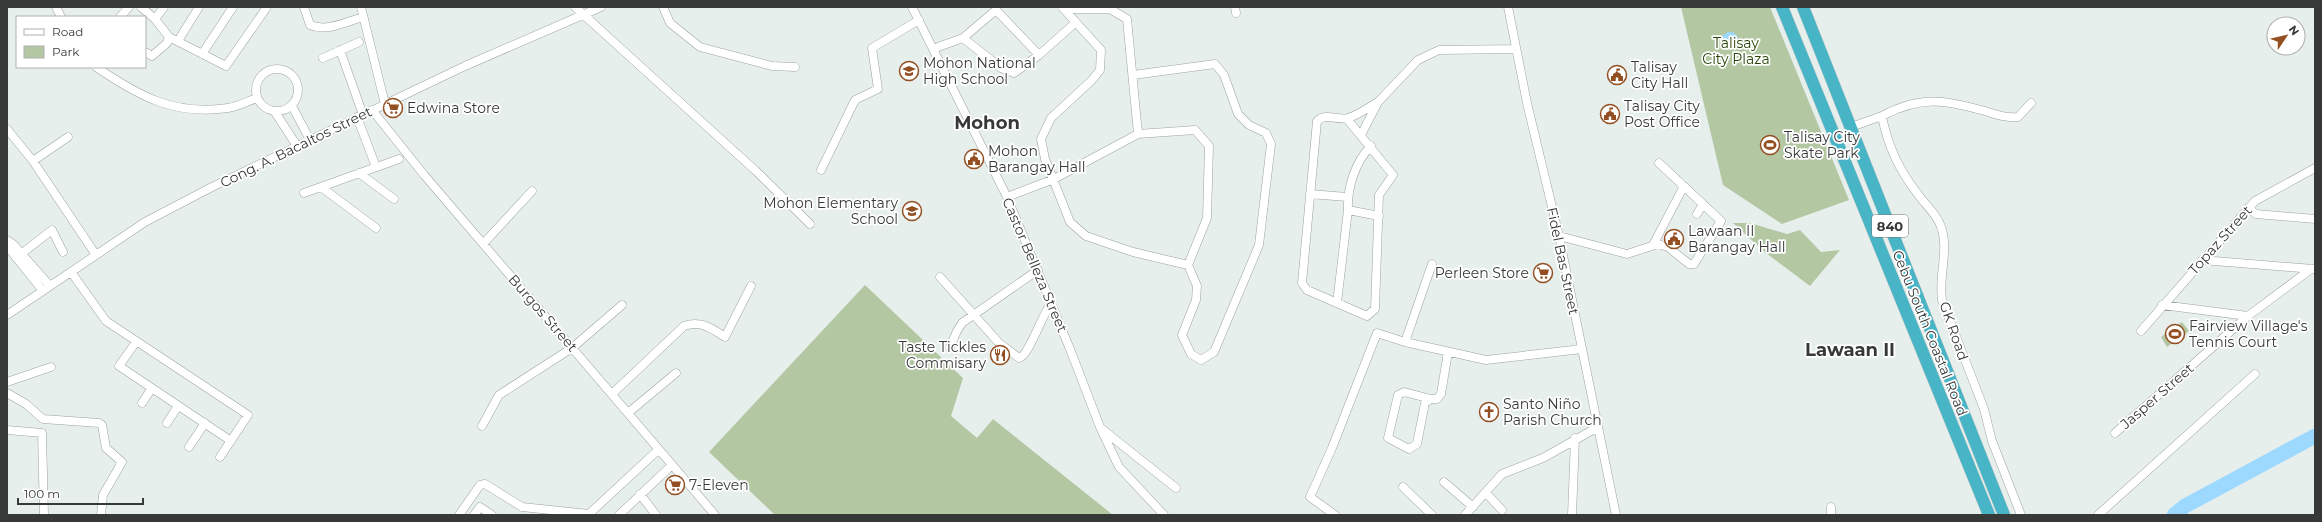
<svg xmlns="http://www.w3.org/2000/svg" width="2322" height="522" font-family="Montserrat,sans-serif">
<rect width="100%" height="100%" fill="#e7efed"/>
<path fill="#b3c7a3" d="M1681,7H1770L1849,200L1782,224L1723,185Z
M1733,223H1750L1787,234L1800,230L1821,252L1840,250L1810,286L1766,253Z
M865,285L963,378L951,416L977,438L993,419L1113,515H775L709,452Z
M2182,322L2189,331L2167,347L2161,337Z"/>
<path fill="#9dd9ff" d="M1722 40a8 8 0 1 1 16 0a8 8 0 1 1-16 0Z"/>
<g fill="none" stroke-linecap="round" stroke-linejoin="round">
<path stroke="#9dd9ff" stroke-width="15" d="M2174,515L2185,506L2315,436"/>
<defs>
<path id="minor" d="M56,7L61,17
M141,7L155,19L169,37L226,66L267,7
M304,7L310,25C327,32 346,22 363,17
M361,7L385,104
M575,7L756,171L810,224
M663,7L670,23L700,47L772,66L795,67
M912,7L1007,197L1070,349L1100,427L1119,467L1164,515
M1062,7L1101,50L1100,70L1092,80L1051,118L1041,139L1045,159L1070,222L1086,236L1133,252L1188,265
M1235,7L1236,13
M1508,7L1527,103L1559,236L1616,515
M1064,9H1110L1127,19L1138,134
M120,17L129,7
M155,19L164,7
M963,38L1001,68L1014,73L1039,55L1075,23
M178,41L199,7
M938,47L963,38L996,10L1039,55
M340,50L363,115
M145,52L152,56L167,43L169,37
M202,54L233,7
M323,58L359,42
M96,67C139,96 174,116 228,108C237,107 248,101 257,98
M256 90a21 21 0 1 1 42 0a21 21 0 1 1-42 0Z
M292,106L310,140
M372,110L425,176L715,515
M275,112L297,146
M1882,116C1921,95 1945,100 1985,111C1997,115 2006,118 2018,117L2031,103
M357,117L376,167
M1347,119L1393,175L1379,195L1375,309L1367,316L1307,290L1302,283L1317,121C1326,112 1338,121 1348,118C1357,116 1369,107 1378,102
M1851,127L1882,116C1887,143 1899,170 1917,193C1923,202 1934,212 1939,222C1951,246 1938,274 1942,300L1984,409L1992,441L2021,515
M7,129L33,161L96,255
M1361,135L1378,102L1418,60L1439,50L1516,49
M33,161L68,137
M821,170L855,100L878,89L872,48L919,20
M359,173L394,199
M321,187L376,228
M304,193L399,159
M1310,194L1347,197
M1007,197L1054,179L1138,134L1195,130L1209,146L1207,218L1188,265L1197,286L1196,300L1182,335L1191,354L1201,360L1214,352L1259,245L1271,144L1266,133L1249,125L1238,114L1224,75L1215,64L1133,75
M2248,208L2256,214L2315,219
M1348,210L1379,216
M1697,214L1703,204
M1559,236L1627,254L1658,244L1668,247L1689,264H1694L1721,221L1659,163
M7,240L13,244L50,286
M1654,243L1684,186
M483,244L532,191
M7,246L43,291
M16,258L52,230L63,252
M2202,260L2313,269
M71,272L106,321L248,415L220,457
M940,277L999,343L1019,358C1029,356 1042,314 1051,304
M1337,303L1348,210C1347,188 1355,162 1371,146
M2162,305L2248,316
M7,315L145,222L212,187L465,66L601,7
M2141,331L2255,201L2315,168
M136,342L119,366L231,441
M1405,342L1432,264
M950,347L957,331L962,323L1038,270
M7,382L51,367
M7,393L26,404L43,419L99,423L102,425L106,448L122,462L103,495L101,515
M612,394L684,326C701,320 711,328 725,337L751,286
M1431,399L1404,392L1398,395L1388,438L1409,449L1417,444L1425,403L1431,399H1437L1441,394L1448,352
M142,403L152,388
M628,413L676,373
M167,423L178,406
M482,426L499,395L572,348L622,305
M1102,429L1176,488
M7,430L42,433L44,515
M2115,433L2248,316L2311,269
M189,447L205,423
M1444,482L1473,507
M1403,487L1432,515
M1486,493L1502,510
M640,494L656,515
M1831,507V515
M459,515L480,485L485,484L522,507L589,514L658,450
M474,515L480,507L492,515
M619,515L672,465
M1335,515L1310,497L1332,448L1377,333L1405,342L1486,360L1582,349
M1465,515L1502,474L1543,458L1598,427
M1572,515L1575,438
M2098,515L2255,374"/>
<path id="highway" d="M1782,7L1989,515
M1803,7L2004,515"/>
</defs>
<use href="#minor" stroke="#9ca3a1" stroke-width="9"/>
<use href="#highway" stroke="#cbcccb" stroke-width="13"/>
<use href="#minor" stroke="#fff" stroke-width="8"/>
<use href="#highway" stroke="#48b5c7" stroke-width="12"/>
</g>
<defs>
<symbol id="school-ring" viewBox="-11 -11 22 22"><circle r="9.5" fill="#fff" stroke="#934f21" stroke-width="1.5"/><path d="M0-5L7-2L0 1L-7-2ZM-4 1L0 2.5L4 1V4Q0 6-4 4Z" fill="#934f21"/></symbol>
<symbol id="civic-ring" viewBox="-11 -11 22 22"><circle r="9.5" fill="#fff" stroke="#934f21" stroke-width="1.5"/><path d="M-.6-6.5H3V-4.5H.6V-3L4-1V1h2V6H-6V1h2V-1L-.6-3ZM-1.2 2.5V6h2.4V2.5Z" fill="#934f21"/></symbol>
<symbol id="supermarket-ring" viewBox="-11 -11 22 22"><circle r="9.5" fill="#fff" stroke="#934f21" stroke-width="1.5"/><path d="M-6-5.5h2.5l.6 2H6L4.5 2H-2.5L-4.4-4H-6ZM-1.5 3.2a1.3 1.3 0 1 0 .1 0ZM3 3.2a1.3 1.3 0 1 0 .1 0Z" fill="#934f21"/></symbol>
<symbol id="stadium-ring" viewBox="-11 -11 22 22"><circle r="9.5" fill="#fff" stroke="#934f21" stroke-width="1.5"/><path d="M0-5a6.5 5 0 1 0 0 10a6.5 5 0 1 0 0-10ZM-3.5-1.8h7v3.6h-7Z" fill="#934f21"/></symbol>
<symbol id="restaurant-ring" viewBox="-11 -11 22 22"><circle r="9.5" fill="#fff" stroke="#934f21" stroke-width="1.5"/><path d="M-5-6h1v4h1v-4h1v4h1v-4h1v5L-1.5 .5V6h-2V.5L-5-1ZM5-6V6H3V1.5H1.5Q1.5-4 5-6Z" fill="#934f21"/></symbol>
<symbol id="church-ring" viewBox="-11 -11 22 22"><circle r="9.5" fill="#fff" stroke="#934f21" stroke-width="1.5"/><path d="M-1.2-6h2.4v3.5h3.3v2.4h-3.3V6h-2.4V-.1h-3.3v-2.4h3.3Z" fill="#934f21"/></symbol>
</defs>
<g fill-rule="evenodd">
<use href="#school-ring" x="898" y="60" width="22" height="22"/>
<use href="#civic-ring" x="1606" y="64" width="22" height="22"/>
<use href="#supermarket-ring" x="382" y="97" width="22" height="22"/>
<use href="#civic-ring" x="1599" y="103" width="22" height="22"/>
<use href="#stadium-ring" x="1759" y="134" width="22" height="22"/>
<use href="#civic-ring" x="963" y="148" width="22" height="22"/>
<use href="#school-ring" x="901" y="200" width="22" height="22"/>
<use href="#civic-ring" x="1663" y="228" width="22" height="22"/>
<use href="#supermarket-ring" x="1532" y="262" width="22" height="22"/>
<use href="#stadium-ring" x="2164" y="323" width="22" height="22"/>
<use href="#restaurant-ring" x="989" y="344" width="22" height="22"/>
<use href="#church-ring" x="1478" y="401" width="22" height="22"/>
<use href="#supermarket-ring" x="664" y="474" width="22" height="22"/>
</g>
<g text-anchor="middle" stroke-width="3.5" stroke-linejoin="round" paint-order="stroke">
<rect fill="#fff" stroke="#727474" stroke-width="1" x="1872" y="215" width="36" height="22" rx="3"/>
<g font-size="13" font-weight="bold" fill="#363938">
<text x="1890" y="231">840</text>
</g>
<g font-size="14" fill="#2a4408" stroke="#fff">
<text x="1736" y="48">Talisay<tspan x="1736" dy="16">City Plaza</tspan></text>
</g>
<g font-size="14" fill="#363938" stroke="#fff" text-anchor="start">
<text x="923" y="68">Mohon National<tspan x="923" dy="16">High School</tspan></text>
<text x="1631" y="72">Talisay<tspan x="1631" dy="16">City Hall</tspan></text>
<text x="1624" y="111">Talisay City<tspan x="1624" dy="16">Post Office</tspan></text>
<text x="407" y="113">Edwina Store</text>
<text x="1784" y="142">Talisay City<tspan x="1784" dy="16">Skate Park</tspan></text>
<text x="988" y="156">Mohon<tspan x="988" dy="16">Barangay Hall</tspan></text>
<text x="898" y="208" text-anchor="end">Mohon Elementary<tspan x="898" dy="16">School</tspan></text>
<text x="1688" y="236">Lawaan II<tspan x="1688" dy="16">Barangay Hall</tspan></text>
<text x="1529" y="278" text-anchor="end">Perleen Store</text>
<text x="2189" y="331">Fairview Village's<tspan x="2189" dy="16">Tennis Court</tspan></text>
<text x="986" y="352" text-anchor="end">Taste Tickles<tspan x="986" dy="16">Commisary</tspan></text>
<text x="1503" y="409">Santo Niño<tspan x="1503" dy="16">Parish Church</tspan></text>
<text x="689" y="490">7-Eleven</text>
</g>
<g font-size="14" fill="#363938" stroke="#fff">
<text transform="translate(296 147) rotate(-26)" y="5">Cong. A. Bacaltos Street</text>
<text transform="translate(2220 240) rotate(-48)" y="5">Topaz Street</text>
<text transform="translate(1563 261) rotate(78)" y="5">Fidel Bas Street</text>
<text transform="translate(1035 265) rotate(67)" y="5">Castor Belleza Street</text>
<text transform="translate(543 313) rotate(49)" y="5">Burgos Street</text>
<text transform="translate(1954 331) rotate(71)" y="5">GK Road</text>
<text transform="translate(1930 333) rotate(68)" y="5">Cebu South Coastal Road</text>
<text transform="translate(2157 396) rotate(-41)" y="5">Jasper Street</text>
</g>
<g font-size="18" font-weight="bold" fill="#363938" stroke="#fff">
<text x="987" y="129">Mohon</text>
<text x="1850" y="356">Lawaan II</text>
</g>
</g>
<rect width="2322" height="522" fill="none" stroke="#363938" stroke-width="16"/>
<rect x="16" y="16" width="130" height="52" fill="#ffffff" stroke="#afb0af"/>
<rect x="24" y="29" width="20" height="6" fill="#ffffff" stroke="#afb0af"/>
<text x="52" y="36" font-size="12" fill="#363938">Road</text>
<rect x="24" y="46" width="20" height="12" fill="#b3c7a3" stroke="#afb0af"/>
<text x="52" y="56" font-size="12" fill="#363938">Park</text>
<g transform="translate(2286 36) rotate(55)"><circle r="19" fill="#ffffff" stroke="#afb0af"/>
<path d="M0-3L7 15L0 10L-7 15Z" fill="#934f21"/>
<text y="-6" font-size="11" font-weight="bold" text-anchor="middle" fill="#363938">N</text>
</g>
<path d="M18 498v6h125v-6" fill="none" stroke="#363938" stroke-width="2"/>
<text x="24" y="498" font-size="12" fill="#363938" stroke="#ffffff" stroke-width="3" paint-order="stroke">100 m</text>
</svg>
